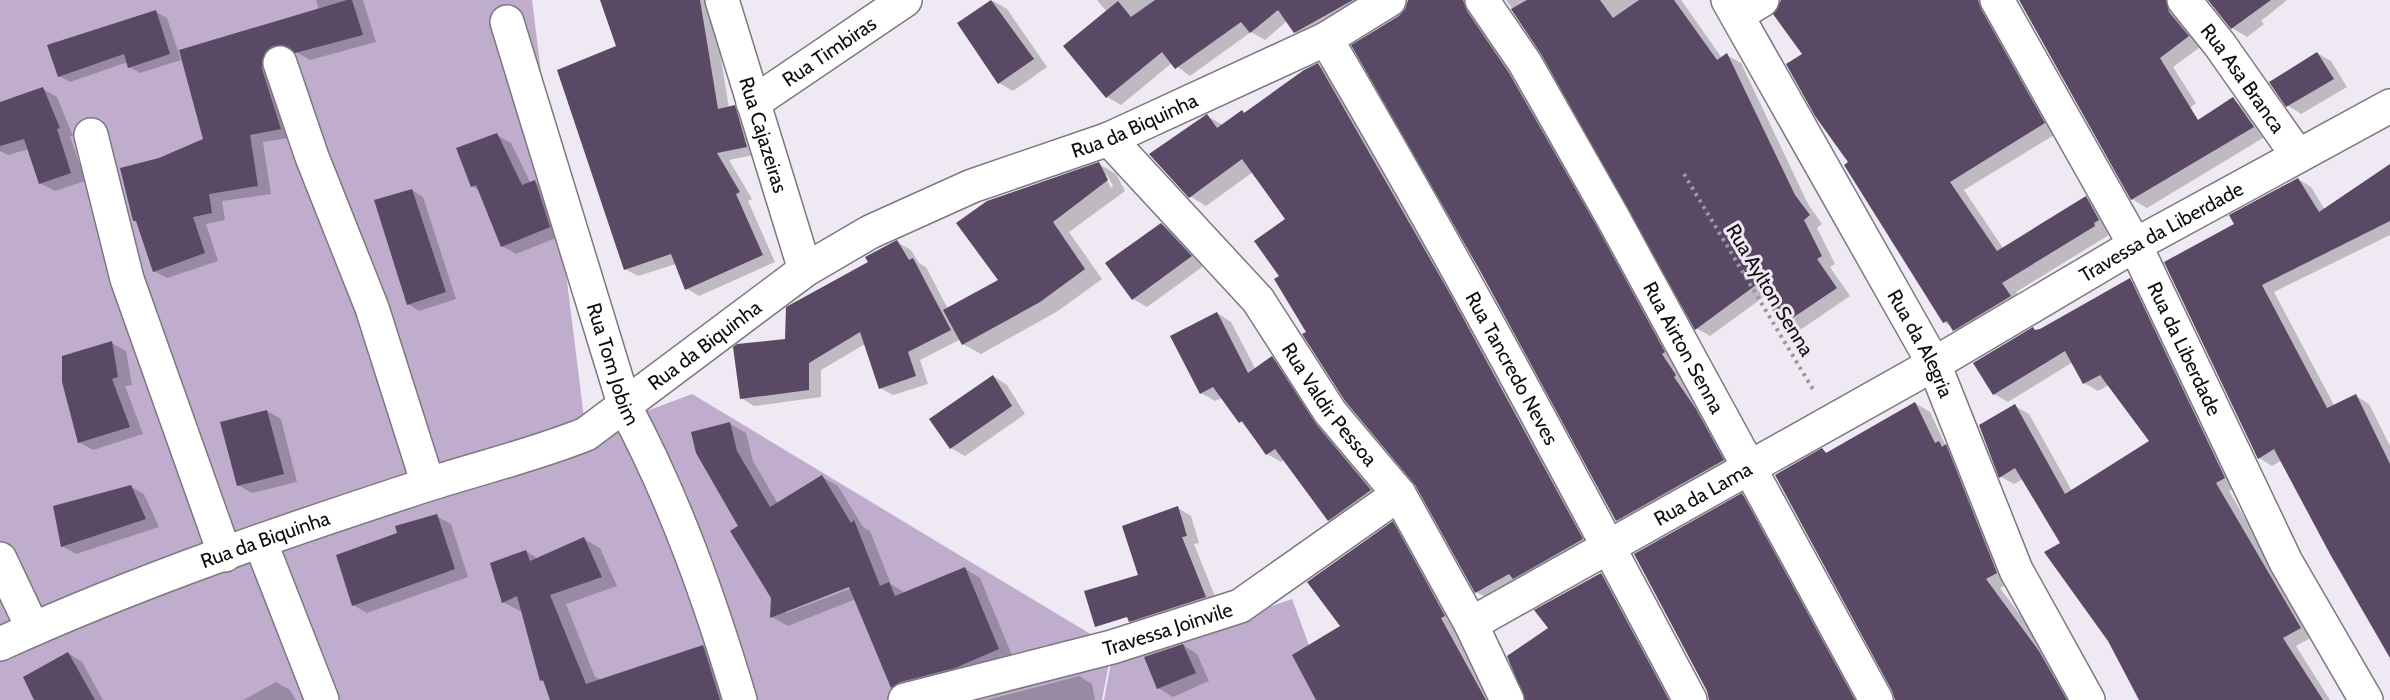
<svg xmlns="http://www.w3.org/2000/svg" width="2390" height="700" font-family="Cabin,sans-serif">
<rect width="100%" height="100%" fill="#efe9f3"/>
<path fill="#c0accc" d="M0,0H532L586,434L692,394L1112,647L1102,700H0Z
M1292,599L1329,700H1104L1111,663Z"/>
<path fill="#0003" fill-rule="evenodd" d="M316,0H363L376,42L310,60L296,52H289L294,137L263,142L271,194L222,201L225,220L206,224L218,261L167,278L154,271L138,222L134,221L159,159L205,140L181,51L319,11Z
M603,0H717L716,28L729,108L734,107L747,115L759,154L729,160L752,199L748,201L775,262L699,296L686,288L676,264L638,276L625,269L618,47Z
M1097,0H1379L1309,40L1295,32L1287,21L1265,40L1251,32L1190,76L1172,63L1121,105L1107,97V12Z
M1409,0H1479L1737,469L1631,528L1617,520L1484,275L1353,46L1406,10Z
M1506,0H1681L1722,58L1727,55L1741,63L1808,204L1822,224L1817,228L1835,264L1830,267L1850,296L1797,332L1783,324L1765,296L1710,336L1696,328L1542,52Z
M1793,0H1995L2059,132L1964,190L2003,248L2086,198L2101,206L2113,228L2107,232L2109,235L2016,292L2025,305L1969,338L1944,322L1850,163L1805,54Z
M2020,0H2183L2203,45L2173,67L2196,103L2170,124L2181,138L2237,103L2252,112L2268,135L2147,208L2132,199Z
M2208,0H2287L2261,21L2264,24L2247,37L2232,28Z
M993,1L1007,9L1047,67L1013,91L999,83L959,24Z
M156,12L167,18L181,60L140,73L129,67L128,62L70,82L59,76Z
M2317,53L2331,61L2347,87L2301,114L2287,105Z
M1318,65L1335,74L1599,549L1493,601L1476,592L1417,484L1308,332L1281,276L1287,219L1253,172L1206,206L1190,196L1207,116L1223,125L1242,111L1246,114Z
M43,89L57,97L73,136H70L85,181L55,191L40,183L29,149L8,155L0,151V103Z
M497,135L511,143L531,184L535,182L549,190L563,235L516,254L502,246L479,190L472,186Z
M1099,164L1116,174L1125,191L1069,232L1102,279L1058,311L981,354L963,344L961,339L920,360L928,384L893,395L880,388L865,344L821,370V397L754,406L741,398L786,340L870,262L897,242L911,250L919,263L926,267L948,309L1000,281ZM1104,175H1107L1113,186L1111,188Z
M2390,176V235L2274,292L2335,407L2356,396L2369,404L2390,446V647L2282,460L2272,466L2259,458L2236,224L2298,179L2311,187L2325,210Z
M412,190L423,197L456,299L419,311L408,304Z
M1161,224L1175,233L1205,265L1147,307L1133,299Z
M2130,280L2144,288L2238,486L2229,491L2314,636L2296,646L2330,700H2141L2062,544L2023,479L2014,484L2001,477L2015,406L2029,414L2072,491L2152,442L2109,385L2098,391L2084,383L2073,362L2008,402L1994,394L2036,331Z
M1217,313L1231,322L1256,370L1272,358L1286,366L1384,499L1343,528L1329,520L1285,459L1281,462L1267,454L1222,398L1215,401L1201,393Z
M112,343L126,351L132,385L125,386L143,434L93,450L79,442Z
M993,376L1007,385L1025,414L965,456L951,448Z
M1915,403L1930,412L1946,446L1961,454L2011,582L2000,588L2054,661L2076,700H1896L1822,450L1828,453Z
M267,411L281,419L297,482L252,493L238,485Z
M730,424L746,433L753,461L778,504L822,477L838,486L863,527L870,531L891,584L905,593L964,568L980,578L1016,665L908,696L892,687L856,599L788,626L772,617V598L740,527ZM856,583L857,586L786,613V610Z
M130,486L144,494L159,527L76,554L62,546Z
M1742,495L1757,504L1864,700H1710Z
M1178,508L1191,516L1199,543L1194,544L1218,604L1143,628L1130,621Z
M436,516L451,524L468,577L367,613L353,605L398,534Z
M1393,523L1408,532L1495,700H1326L1342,626Z
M584,539L600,548L617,586L566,604L595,677L602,680L703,646L719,656L733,700H552L546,683L541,680L522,610L520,611L503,602L526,551L538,559Z
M1601,574L1616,583L1678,700H1527L1550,629Z
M1183,645L1197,654L1209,681L1173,697L1158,688Z
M68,653L82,662L103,700H36Z
M1079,676L1092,684L1095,700H987Z
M276,682L290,690L296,700H243Z"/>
<path fill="#5a4965" d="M347,0H352L363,35L295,53L283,45L273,46L266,51L262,60V69L281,129L250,135L258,186L209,194L212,213L193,217L205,253L153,272L136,221H133L120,168L159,158L203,139L179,50Z
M600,0H700L718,109L735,105L747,147L717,153L740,192L736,194L763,255L685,290L671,254L624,270L557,70L616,46Z
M991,0L1034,59L998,84L957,23Z
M1155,0H1353L1294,33L1278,10L1250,33L1241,22L1175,69L1162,52L1106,98L1063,46L1118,1L1131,17Z
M1408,0H1463L1467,11L1509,73L1596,225L1665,352L1662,354L1676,375L1674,377L1696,409L1724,460L1616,521L1483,276L1351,45L1399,16L1405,9Z
M1527,0H1600L1613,18L1639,0H1674L1717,60L1727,53L1795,195L1810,215L1804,220L1822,256L1817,259L1837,288L1782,325L1756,285L1695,330L1541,54L1511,9Z
M1781,0H1978L1981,9L2045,123L1950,182L1997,251L2086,196L2099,220L2094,223L2095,226L2002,283L2011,296L1953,331L1947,321L1943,323L1844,165L1848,162L1815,116L1786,64L1802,54L1773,14Z
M2019,0H2166L2169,12L2189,36L2160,58L2198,120L2233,97L2254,127L2131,200Z
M2208,0H2271L2231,29Z
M156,10L170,54L128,68L124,54L58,77L47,45Z
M2317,52L2334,79L2286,107L2269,82Z
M1318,63L1450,294L1583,539L1513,579L1509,574L1475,593L1415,485L1345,401L1302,334L1306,332L1274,279L1279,276L1254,241L1285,219L1242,159L1189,198L1149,154L1207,114L1217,128L1242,110L1244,113L1304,70Z
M43,87L60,128L57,129L71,173L39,184L24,139L0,146V102Z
M497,133L522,185L535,180L550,227L501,247L476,185L471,187L456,148Z
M1099,162L1108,180L1053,222L1085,269L1040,302L962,345L943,310L998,280L956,223L987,201Z
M2390,164V221L2262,285L2327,408L2356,394L2390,464V658L2330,554L2274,449L2258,459L2164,262L2234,224L2229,215L2298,178L2319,212Z
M412,189L446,292L407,305L374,200Z
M1161,223L1192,256L1132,300L1105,263Z
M897,240L909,260L913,258L951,330L908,352L916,376L879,389L860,332L809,363V390L740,399L733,347L737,344L785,339L786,307L868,262L865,257Z
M2130,278L2225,478L2216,483L2301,628L2283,638L2323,700H2139L2108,641L2044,552L2060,543L2015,468L1999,478L1979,425L2015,404L2065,494L2149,441L2100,375L2083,384L2065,351L1993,395L1973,363L2033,327L2035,330L2040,329Z
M1217,312L1248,373L1272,356L1316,424L1371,490L1328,521L1275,449L1266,455L1242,421L1239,423L1213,387L1200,394L1170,336Z
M112,341L118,377L112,379L130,427L78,443L62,382V356Z
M993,375L1012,406L950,449L929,419Z
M1915,402L1935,443L1939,441L1942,447L1946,444L1997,573L1986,579L2039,651L2067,700H1895L1892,691L1775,475L1822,448L1826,453Z
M267,410L284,474L237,486L220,422Z
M730,422L737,451L770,507L822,475L851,523L854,520L880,586L889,582L895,596L965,567L999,649L955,668L900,682L891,688L849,587L770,618L771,598L730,531L738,526L696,453L691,432Z
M131,485L146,519L61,547L53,506Z
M1742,493L1855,700H1709L1707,691L1634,554Z
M1178,506L1187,536L1182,537L1206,597L1129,622L1127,617L1095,627L1084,591L1138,575L1122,526Z
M437,514L455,569L352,606L336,555L397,533L395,526Z
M1393,521L1445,616L1441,618L1486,700H1316L1292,655L1340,626L1307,582Z
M584,537L602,577L550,595L586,684L703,645L720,700H550L543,680L540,681L517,596L502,603L490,563L526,550L530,561Z
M1601,573L1669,700H1525L1507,656L1548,628L1534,610Z
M1183,644L1196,673L1157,689L1144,657Z
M68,652L95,700H34L23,677Z"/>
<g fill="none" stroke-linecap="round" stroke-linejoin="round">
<defs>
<g id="street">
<path id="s1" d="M722,0L805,270"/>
<path id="s2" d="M1482,0L1525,63L1612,216L1876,700"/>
<path id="s3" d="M1728,0L1934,364L2016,570L2088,700"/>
<path id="s4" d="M1997,0L2135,245L2286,562L2366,700"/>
<path id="s5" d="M2184,0L2220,45L2298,156"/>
<path d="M1737,15L1762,0"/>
<path id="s6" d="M507,22L625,407C675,500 710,600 740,700"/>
<path id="s7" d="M1326,39C1454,256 1572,478 1690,700"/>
<path d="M280,63L312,157L372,308L428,484"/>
<path id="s8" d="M753,103L905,0"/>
<path d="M91,135L127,279L225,555"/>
<path id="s9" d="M1109,139L1258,300L1330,412L1399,494L1471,624L1507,700"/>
<path d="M260,541L322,700"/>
<path d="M0,559L33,629"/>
<path id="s10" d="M1471,624L1934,364L2135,245L2390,106"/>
<path id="s11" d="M905,700L1112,647L1240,606L1399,494"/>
</g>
<g id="secondary">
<path id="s12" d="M0,644C138,581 282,532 426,485C479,468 534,455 586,434L805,270L870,232L972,186L1109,139L1326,39L1389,0"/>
</g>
</defs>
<use href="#street" stroke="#7d7880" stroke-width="36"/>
<use href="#secondary" stroke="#7d7880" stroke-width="36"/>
<path stroke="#9b979e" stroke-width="4" stroke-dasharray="3 4.5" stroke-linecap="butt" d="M1684,174L1814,391"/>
<use href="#street" stroke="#fff" stroke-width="33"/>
<use href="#secondary" stroke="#fff" stroke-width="33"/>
</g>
<g text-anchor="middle" stroke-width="6" stroke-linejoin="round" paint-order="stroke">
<g font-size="20" fill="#0e0c0f" stroke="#efe9f3">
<text dy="7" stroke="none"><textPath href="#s8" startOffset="92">Rua Timbiras</textPath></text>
<text dy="7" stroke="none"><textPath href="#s5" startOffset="98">Rua Asa Branca</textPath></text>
<text dy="7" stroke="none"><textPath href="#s12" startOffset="1257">Rua da Biquinha</textPath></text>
<text dy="7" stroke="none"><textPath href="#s1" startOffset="141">Rua Cajazeiras</textPath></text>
<text dy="7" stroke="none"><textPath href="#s10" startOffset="794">Travessa da Liberdade</textPath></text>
<text transform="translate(1770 290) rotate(59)" y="7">Rua Aylton Senna</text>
<text dy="7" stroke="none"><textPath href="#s3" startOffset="394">Rua da Alegria</textPath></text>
<text dy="7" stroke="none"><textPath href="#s12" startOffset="771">Rua da Biquinha</textPath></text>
<text dy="7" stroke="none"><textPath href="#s2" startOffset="402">Rua Airton Senna</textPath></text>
<text dy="7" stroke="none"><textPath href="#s4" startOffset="396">Rua da Liberdade</textPath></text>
<text dy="7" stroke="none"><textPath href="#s6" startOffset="358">Rua Tom Jobim</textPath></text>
<text dy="7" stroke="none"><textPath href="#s7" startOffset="378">Rua Tancredo Neves</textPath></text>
<text dy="7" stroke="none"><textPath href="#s9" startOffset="346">Rua Valdir Pessoa</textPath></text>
<text dy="7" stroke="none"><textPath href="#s10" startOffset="266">Rua da Lama</textPath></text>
<text dy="7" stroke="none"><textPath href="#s12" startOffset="285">Rua da Biquinha</textPath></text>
<text dy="7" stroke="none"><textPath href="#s11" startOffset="272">Travessa Joinvile</textPath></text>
</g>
</g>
</svg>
